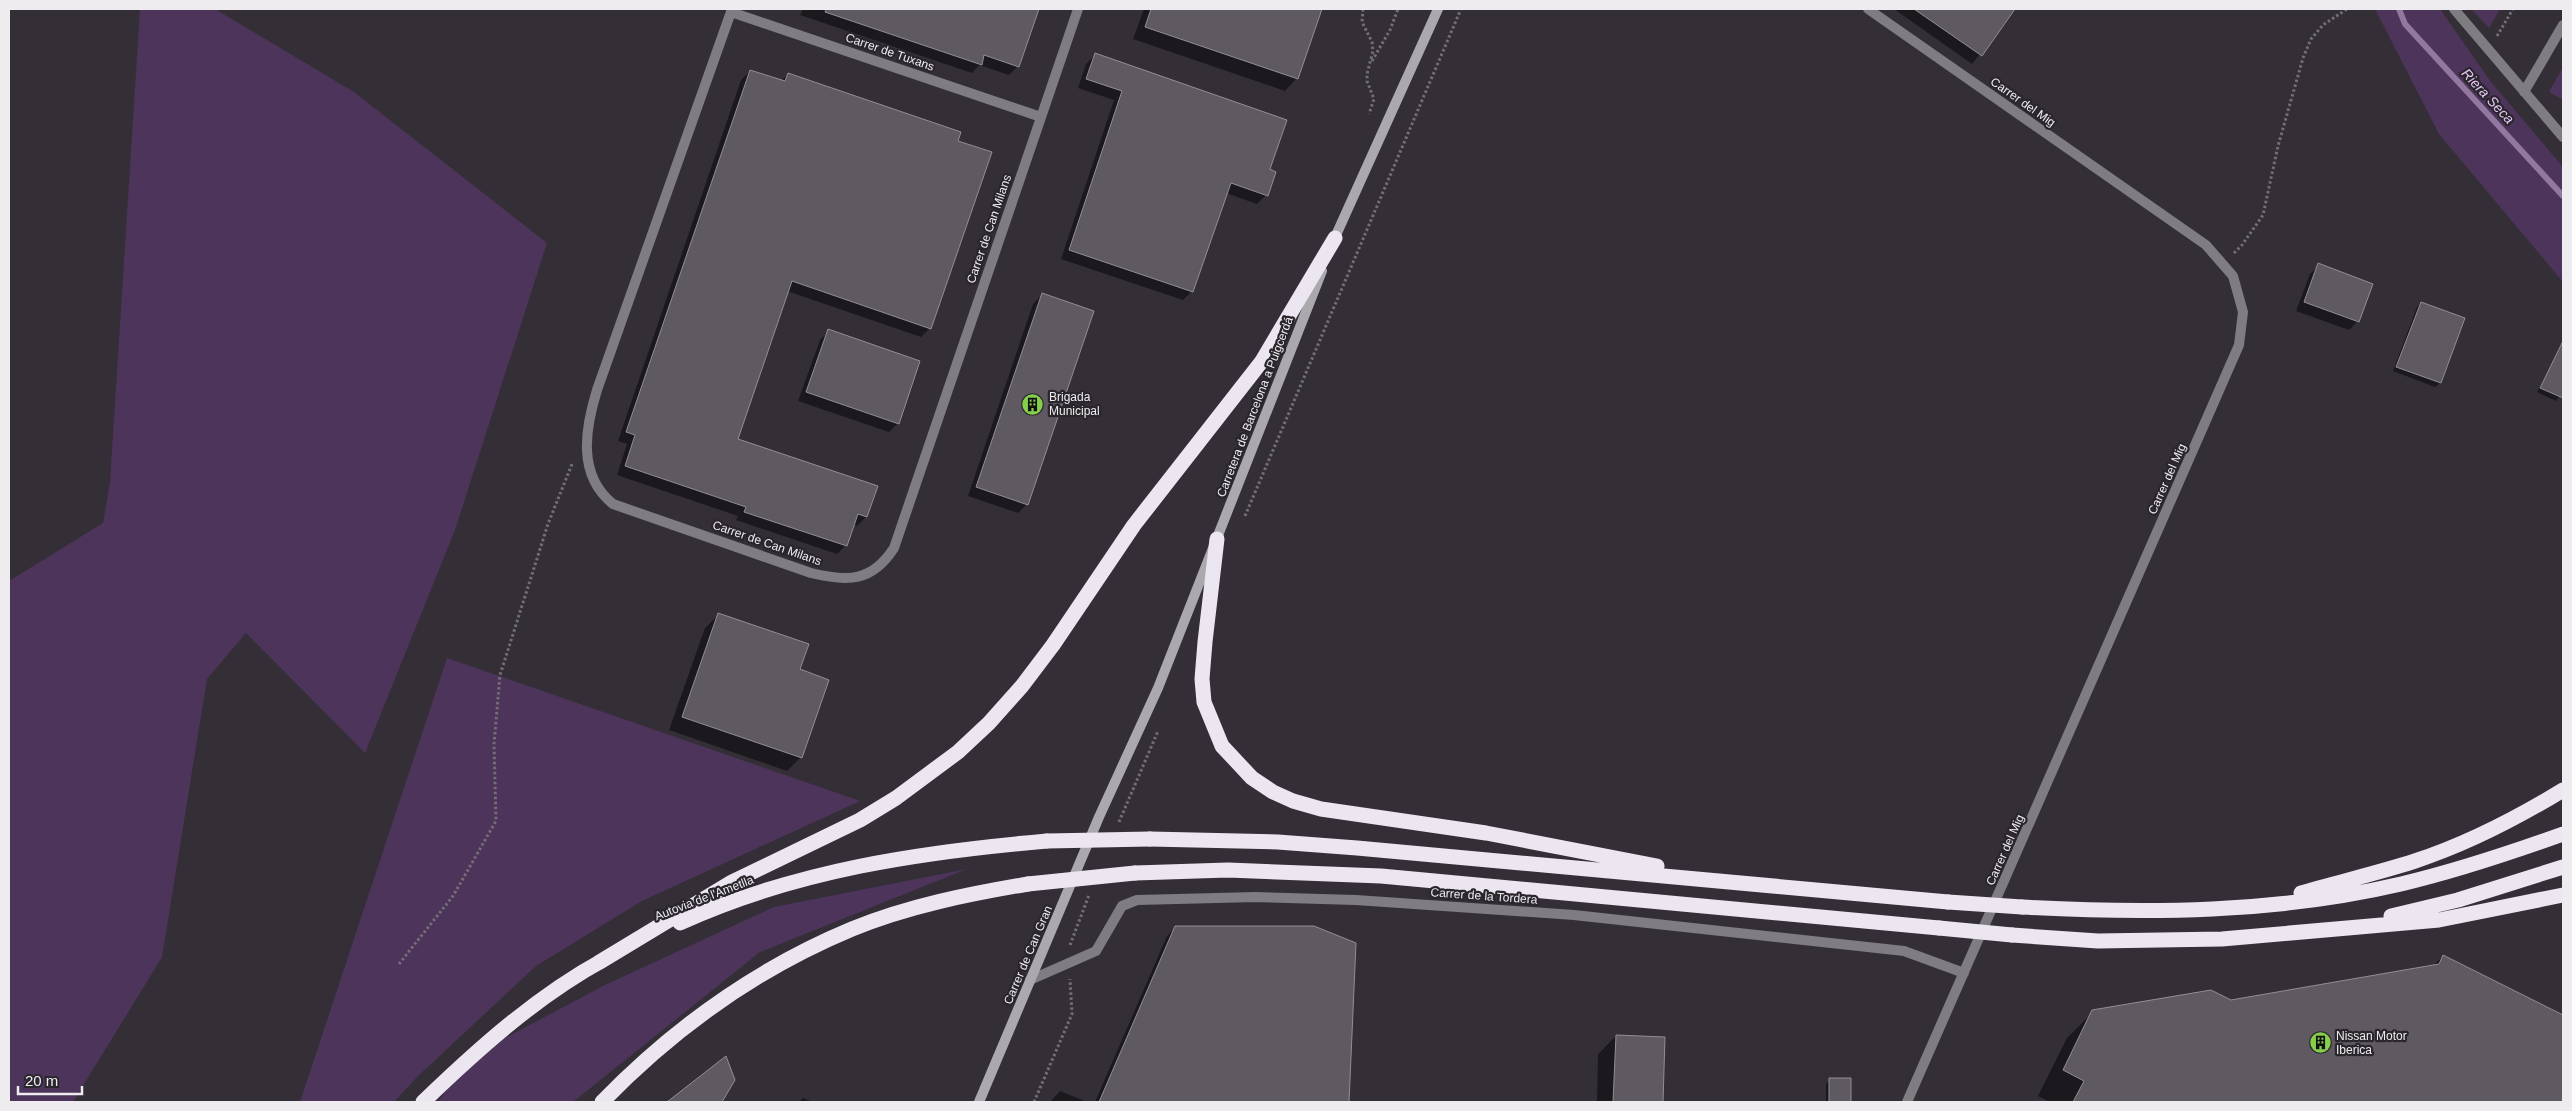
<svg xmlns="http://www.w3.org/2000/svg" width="2572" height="1111" font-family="Helvetica,sans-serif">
<rect width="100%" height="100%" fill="#342f37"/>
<path fill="#4d345a" d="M140,9H215L354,92L547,243L455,530L365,753L246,633L207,679L162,957L73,1102H9V581L103,523L110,482Z
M2375,9H2440L2491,82L2563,167V282L2439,134Z
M2471,9H2500L2489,28Z
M2563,67V100L2549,92Z
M447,658L860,801L642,901L536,966L417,1077L394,1102H300Z
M967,869L760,952L573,1102H438L471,1056L605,985L774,907Z"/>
<path fill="#0007" d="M803,9H1038L1018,66L1009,75L979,65L972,73L800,15Z
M1144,9H1321L1297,78L1285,91L1133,39Z
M1894,9H2014L1972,64Z
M1095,55L1266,195L1257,204L1226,193L1192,291L1183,300L1061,259L1114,100L1078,88L1086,64Z
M750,71L781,81L788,74L930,328L921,337L787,291L736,440L876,487L866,517L857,526L853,524L846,545L837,554L736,520L738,516L617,475L627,444L618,441L741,80Z
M2319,265L2358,321L2349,330L2296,311L2310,274Z
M1042,295L1027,504L1018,513L968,496L1033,304Z
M2421,303L2463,319L2440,383L2435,387L2393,371L2417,307Z
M829,331L898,423L889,432L798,401L820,340Z
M2555,360L2563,364V390L2556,401L2537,392Z
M719,614L798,670L801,757L787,771L669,730L705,628Z
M1176,927L1355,944L1348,1102H1095L1167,936Z
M2443,956L2563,1016V1102H2050L2038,1096L2067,1038L2093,1012L2231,1001L2433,966Z
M1616,1036L1664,1038L1661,1102H1597L1598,1054Z
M734,1080L721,1102H671L676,1097Z
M1830,1080H1850V1102H1826V1084Z
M1060,1091L1087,1102H1050Z
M803,1098L813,1102H799Z"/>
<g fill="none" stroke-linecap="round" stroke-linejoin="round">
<path stroke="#92779f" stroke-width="6" d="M2399,9L2405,24L2563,196"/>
</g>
<path fill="#5f5a62" stroke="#938e96" d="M826,9H1039L1019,67L984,55L982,65L825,12Z
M1151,9H1322L1298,79L1145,27Z
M1914,9H2015L1982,56Z
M1095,53L1287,120L1270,169L1276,172L1268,196L1231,183L1193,292L1069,250L1122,91L1086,79Z
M750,70L785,81L788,73L961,132L958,141L992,152L931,329L792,281L738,439L878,486L867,517L858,514L847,546L744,512L746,507L625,466L635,435L626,432Z
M2318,263L2373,284L2359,322L2304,302Z
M1042,293L1094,311L1028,505L976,487Z
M2421,302L2465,318L2441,383L2396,367Z
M828,329L920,361L899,424L806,392Z
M2563,341V398L2540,388Z
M718,613L809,644L800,669L829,680L802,758L682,717Z
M1175,926H1314L1356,943L1349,1102H1099Z
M2443,955L2563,1015V1102H2073L2084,1081L2063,1070L2092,1010L2211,990L2231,1000L2439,964Z
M1616,1035L1665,1037L1663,1102H1613Z
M726,1056L735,1080L722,1102H667Z
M1829,1078H1851V1102H1829Z"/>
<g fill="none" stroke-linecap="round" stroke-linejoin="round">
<path stroke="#736f76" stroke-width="3" stroke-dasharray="2.5 2.5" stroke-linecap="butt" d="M1363,9L1362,22L1372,42L1373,51L1367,74V81L1374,99L1369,114
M2497,36L2513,9
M1372,61L1390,30L1398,9
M2234,253L2242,245L2263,215L2278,146L2303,58L2311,39L2323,25L2347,9
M1245,516L1461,9
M1119,822L1158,731
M1070,945L1089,895
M399,964L453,896L496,821L494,744L500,675L548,524L572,464
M1034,1102L1072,1014L1070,979"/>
<path stroke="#7f7d81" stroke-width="10" d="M732,9L597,390C585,429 577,475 613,504L811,573C848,582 872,582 894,548L1078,9
M1868,9L2206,245L2233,276L2243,312L2239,345L1907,1102
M2454,9L2563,137
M731,12L1041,117
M2524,92L2563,25
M1030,980L1096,951L1122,906L1137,900L1256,897L1356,900L1574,915L1904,951L1964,973"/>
<path stroke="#aba8ae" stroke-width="10" d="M1332,244L1438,9
M979,1102L1099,817L1158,688L1322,271"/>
<path stroke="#ece6f0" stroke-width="15" d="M1217,539L1205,642L1202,679L1204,702L1222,746L1252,778L1273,792L1293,801L1321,809L1486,833L1657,866
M1150,839L1278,842L1357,848L1948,902
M1135,873L1228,870L1381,876L1939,928
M2301,893C2339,882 2378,873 2415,861C2467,844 2517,818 2563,790
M2022,907C2148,914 2277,913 2401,884C2456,871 2510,853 2563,834
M2391,916L2458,900L2563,867
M680,923C796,870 921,852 1047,841
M2012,935L2098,941L2222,939L2439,920L2563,895
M598,963L732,882L860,820L896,798L958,752L989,723L1022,686L1053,645L1134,525L1262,361L1335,238
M423,1102C479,1048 537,996 605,959
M602,1102C673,1029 758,968 852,929C908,906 969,894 1028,884"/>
<path stroke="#ece6f0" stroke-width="15" d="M1047,841L1150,839
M1028,884L1135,873
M1948,902L2022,907
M1939,928L2012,935"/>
</g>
<defs>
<symbol id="building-disc" viewBox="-11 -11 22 22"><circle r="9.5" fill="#85cf4c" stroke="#2a262c"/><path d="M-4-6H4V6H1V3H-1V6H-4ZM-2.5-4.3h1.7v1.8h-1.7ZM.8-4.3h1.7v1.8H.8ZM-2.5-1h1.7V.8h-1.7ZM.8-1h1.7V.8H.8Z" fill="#111"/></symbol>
</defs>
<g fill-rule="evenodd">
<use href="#building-disc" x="1020" y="392" width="25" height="25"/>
<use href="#building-disc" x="2308" y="1030" width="25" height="25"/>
</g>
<g text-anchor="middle" stroke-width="4.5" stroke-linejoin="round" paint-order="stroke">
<g font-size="12" fill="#efecf0" stroke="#2a262c">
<text transform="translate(890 52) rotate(19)" y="4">Carrer de Tuxans</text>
<text transform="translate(2023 102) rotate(35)" y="4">Carrer del Mig</text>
<text transform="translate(989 229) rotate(-71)" y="4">Carrer de Can Milans</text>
<text transform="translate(1255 407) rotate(-69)" y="4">Carretera de Barcelona a Puigcerdá</text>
<text transform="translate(2167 479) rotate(-66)" y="4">Carrer del Mig</text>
<text transform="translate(767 543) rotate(19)" y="4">Carrer de Can Milans</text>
<text transform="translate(2005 850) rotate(-66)" y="4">Carrer del Mig</text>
<text transform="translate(1484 896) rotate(4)" y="4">Carrer de la Tordera</text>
<text transform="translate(704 898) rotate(-21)" y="4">Autovia de l'Ametlla</text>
<text transform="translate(1028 955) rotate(-67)" y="4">Carrer de Can Gran</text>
</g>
<g font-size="12" fill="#efecf0" stroke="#2a262c" text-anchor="start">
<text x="1049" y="401">Brigada<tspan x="1049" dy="14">Municipal</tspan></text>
<text x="2336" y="1040">Nissan Motor<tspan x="2336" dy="14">Iberica</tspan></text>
</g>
<g font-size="14" font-style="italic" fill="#e6c6f8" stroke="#2a262c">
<text transform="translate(2488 96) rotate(47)" y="5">Riera Seca</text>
</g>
</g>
<rect width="2572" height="1111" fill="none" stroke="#efecf0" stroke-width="20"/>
<path d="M18 1086v8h64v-8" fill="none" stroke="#efecf0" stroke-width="2.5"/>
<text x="25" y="1086" font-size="15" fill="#efecf0" stroke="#2a262c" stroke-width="4" paint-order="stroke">20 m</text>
</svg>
